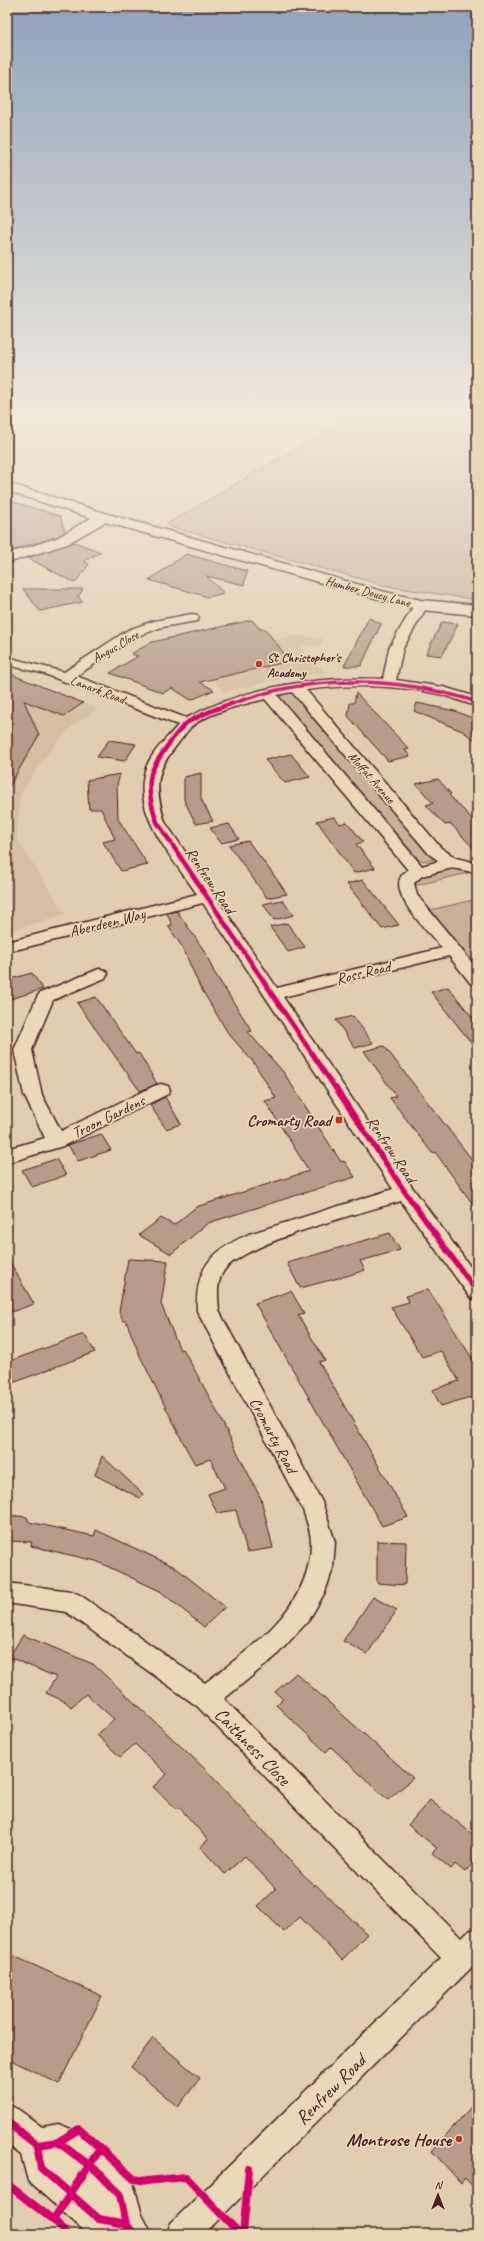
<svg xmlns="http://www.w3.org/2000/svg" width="484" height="2241" font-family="Caveat,sans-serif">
<rect width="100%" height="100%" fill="#e0ceae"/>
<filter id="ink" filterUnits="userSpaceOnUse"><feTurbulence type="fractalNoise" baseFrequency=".025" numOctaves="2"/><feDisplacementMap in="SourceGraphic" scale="8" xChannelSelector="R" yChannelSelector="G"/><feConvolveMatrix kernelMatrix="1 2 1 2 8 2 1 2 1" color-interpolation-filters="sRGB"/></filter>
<g filter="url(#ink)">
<path fill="#d4bfa3" d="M298,635L324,639L319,646L308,645L302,646L301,648L325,673L279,679L224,692L195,656Z
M7,677L28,683L98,709L75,724L59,740L40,764L20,795L17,839L65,914L7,932Z"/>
<path fill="#c7b198" stroke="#886862" d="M362,410H477V600L387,586L171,527L167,524Z
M290,692L293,693L434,859L427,861L419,860L278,697Z
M456,867L476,871L409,887L420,875Z
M477,899V962L462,954L426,911Z"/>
<path fill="#b79d89" stroke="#4a1f2b" d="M7,500L60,516L65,532L56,537L13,550L7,547Z
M74,542L101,552L84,561L89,564L75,583L28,558Z
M186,554L247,571L244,585L206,576L224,593L208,597L149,580Z
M23,589H83L78,597L83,602L40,611Z
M369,618L381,624L361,666H344Z
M252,620L260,629H265L290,661L200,682L214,690L191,700L172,688L163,693L110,673L138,656L131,654L152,642Z
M442,622L458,624L442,656L426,654Z
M7,667H10L13,675L83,703L64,716L24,701L39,735L7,790Z
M356,693L409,749L405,750L410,756L388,761L348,716L350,703H354Z
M417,703L455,711L477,720V741L462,731L414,711Z
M109,740L136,744L125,761L97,757Z
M291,754L310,777L285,783L265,760Z
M201,773V799L213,821L196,824L184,800V777Z
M120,774L117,785L118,819L148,865L121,871L103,842L115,839L101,809H89L87,780Z
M438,779L451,794L449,795L477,824V852L451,824L445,825L426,805L433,803L416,784Z
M334,817L340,824L347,822L363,842L356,844L375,868L354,873L317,821Z
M229,824L239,839L221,843L210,828Z
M248,841L273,874L287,894L267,898L229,845Z
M363,880L399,925L382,929L347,884Z
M282,900L294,915L274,920L263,904Z
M177,911L205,952L214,972L252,1031L248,1032L284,1073L341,1162L344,1161L355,1177L208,1223L171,1254L139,1235L161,1218L174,1225L196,1207L309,1171L265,1101L276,1098L254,1063L228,1033L199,985L183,948L168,926L172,925L167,913Z
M287,923L305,947L288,952L270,927Z
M32,973L43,989L7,1000V980Z
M448,987L477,1023V1050L431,992Z
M96,997L136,1054L139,1053L157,1084L140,1091L77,1003Z
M353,1016L373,1043L355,1048L336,1020Z
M384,1046L477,1166V1210L435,1152L432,1153L390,1098L396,1096L364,1051Z
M165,1097L181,1124L166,1129L150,1105Z
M101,1134L111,1150L78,1161L68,1145Z
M56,1159L66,1175L32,1187L22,1170Z
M390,1233L400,1250L360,1261L365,1270L350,1275L300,1288L287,1263Z
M7,1257L34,1304L11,1312L7,1304Z
M128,1259L168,1261L161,1304L180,1350L183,1349L211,1400L261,1499L273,1548L247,1552L236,1510L217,1513L208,1494L225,1488L210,1459L195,1464L187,1450L140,1356L126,1321H123L119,1312Z
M428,1289L477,1366V1409L470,1397L441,1406L432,1390L459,1381L441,1351L422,1357L391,1307L409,1302L406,1296Z
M291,1291L304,1313L298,1315L325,1360L319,1362L408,1517L382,1526L255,1303Z
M84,1334L95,1352L7,1385V1362Z
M102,1456L143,1494L140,1498L95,1475Z
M7,1515L27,1517L29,1522L94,1536L96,1530L175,1567L225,1607L204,1627L160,1591L96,1561L31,1546L32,1542L7,1541Z
M377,1541L406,1542L405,1585L377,1583Z
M373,1597L397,1610L367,1654L343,1641Z
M23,1635L93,1664L204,1768L314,1886L315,1884L367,1934L342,1960L300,1917L284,1932L258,1906L276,1889L245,1856L225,1874L200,1847L208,1840L179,1807L177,1809L153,1787L167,1774L135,1744L120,1757L97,1735L114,1719L86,1694L71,1707L66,1702L46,1693L56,1677L9,1657Z
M296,1673L413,1778L388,1800L331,1747L326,1752L276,1705L283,1699L275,1692Z
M430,1800L477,1838V1858L465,1872L455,1864L451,1869L432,1853L437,1848L408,1825Z
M7,1953L102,1996L59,2084L7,2058Z
M153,2038L200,2078L178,2107L131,2067Z
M477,2100V2191L465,2178L461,2183L432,2151Z"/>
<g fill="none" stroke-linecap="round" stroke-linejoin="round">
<defs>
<path id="minor" d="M421,601L428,605L403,648L396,680L443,687L477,697V706C464,703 452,697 439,694C396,685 349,684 306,690L441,848L456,858L477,863V873L452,868L422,876L414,883L417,895L477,969V985L471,984L449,956L283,997L412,1187L477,1276V1300L470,1297L401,1201C364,1212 241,1243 223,1272C216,1283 218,1299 219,1311L322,1502L335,1542L333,1568L325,1592L309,1620L275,1657L224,1699L461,1938L467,1932L477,1928V1962L204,2234H166L171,2223L441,1958L197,1706L66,1612L7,1603V1583L71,1591L80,1595L205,1683C252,1647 311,1608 311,1542C311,1531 306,1520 303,1510L197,1311C195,1268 211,1251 249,1234L393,1189L203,903L7,952V942L197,894C173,858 125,807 149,761C156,748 169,736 178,725L42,673L7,665V657L64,672L128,630L154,621L192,614L197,615L199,618L197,621L162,627L138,636L76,676L186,718C247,687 314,676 383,679L389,648L414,605ZM292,692L429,854L439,861L422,866L277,695ZM265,699L408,870C379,886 429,932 442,948L277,988L165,822C155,789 154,773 176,746C181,740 186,732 191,727C206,713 245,704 265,699Z
M99,969L105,970L108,974L105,978L53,1000L32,1050L42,1095L61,1131L154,1086L161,1084L168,1086L170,1090L168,1094L63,1146L7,1163V1149L45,1138L24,1095L14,1050L37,997L40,993Z"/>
<path id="tertiary" d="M7,483L108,514L385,592L421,600L477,605V615L421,610L375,598L105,522L67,544L7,563V554L57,538L91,518L7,491Z"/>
<path id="primary" d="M7,2104L19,2110L42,2127L58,2124L71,2129L110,2158L133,2182L142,2215L152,2234H91L86,2232L28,2181L21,2155L7,2144Z"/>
</defs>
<use href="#minor" stroke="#4a1f2b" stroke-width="3"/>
<use href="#tertiary" stroke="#4a1f2b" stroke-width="3"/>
<use href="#primary" stroke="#4a1f2b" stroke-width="3"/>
<use href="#minor" fill="#ead9b6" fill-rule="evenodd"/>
<use href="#tertiary" fill="#ead9b6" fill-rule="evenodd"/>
<use href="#primary" fill="#ead9b6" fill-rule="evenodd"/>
<defs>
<path id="cycleway-far3" d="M230,704C248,699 265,692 283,689C349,676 414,682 477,702"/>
<path id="cycleway-far2" d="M233,703C218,708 202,714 188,722C179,728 154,763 151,774C147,790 152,807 157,822L335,1088"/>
<path id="cycleway-far1" d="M335,1087L405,1192L477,1292"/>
<path id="cycleway" d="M7,2122L37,2145L41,2168L99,2219L126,2224
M58,2142L79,2129L134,2179L147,2181L186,2177L240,2234
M37,2145L58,2142L97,2171L120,2195L126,2224L134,2234
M7,2184L57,2223L67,2234
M53,2220L100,2149
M243,2234L249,2169"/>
</defs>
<use href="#cycleway-far3" stroke="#ead9b6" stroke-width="5"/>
<use href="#cycleway-far2" stroke="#ead9b6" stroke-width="6"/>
<use href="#cycleway-far1" stroke="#ead9b6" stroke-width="8"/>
<use href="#cycleway" stroke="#ead9b6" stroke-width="10"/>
<use href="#cycleway-far3" stroke="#d6006c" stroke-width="3.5"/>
<use href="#cycleway-far2" stroke="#d6006c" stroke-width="4.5"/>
<use href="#cycleway-far1" stroke="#d6006c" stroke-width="5.5"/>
<use href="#cycleway" stroke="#d6006c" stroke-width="8"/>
</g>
</g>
<linearGradient id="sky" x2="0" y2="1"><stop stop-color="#8ea3bc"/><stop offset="0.57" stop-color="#f1e9db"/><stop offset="1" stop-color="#f1e9db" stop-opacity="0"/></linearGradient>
<rect width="484" height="724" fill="url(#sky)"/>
<g fill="#c8321e" stroke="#ead9b6" stroke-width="1.5">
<circle cx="259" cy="664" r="4"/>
<rect x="335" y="1116" width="8" height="8" rx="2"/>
<circle cx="459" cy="2139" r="4"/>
</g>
<g text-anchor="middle" stroke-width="3.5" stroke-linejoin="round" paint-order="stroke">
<g font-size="13" fill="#4a1f2b" stroke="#ead9b6">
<text transform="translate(368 591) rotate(15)" y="5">Humber Doucy Lane</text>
<text transform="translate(115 646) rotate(-30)" y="5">Angus Close</text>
<text transform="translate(98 689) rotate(21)" y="5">Lanark Road</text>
<text transform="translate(372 777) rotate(49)" y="5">Moffat Avenue</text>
</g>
<g font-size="13" font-weight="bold" fill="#4a1f2b" stroke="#ead9b6" text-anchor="start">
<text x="267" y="662">St Christopher's<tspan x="267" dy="15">Academy</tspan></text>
</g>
<g font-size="16" fill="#4a1f2b" stroke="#ead9b6">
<text transform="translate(211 880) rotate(56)" y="6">Renfrew Road</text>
<text transform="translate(107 922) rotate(-14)" y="6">Aberdeen Way</text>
<text transform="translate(363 972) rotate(-14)" y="6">Ross Road</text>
<text transform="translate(108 1116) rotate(-26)" y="6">Troon Gardens</text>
<text transform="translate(392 1149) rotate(56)" y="6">Renfrew Road</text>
<text transform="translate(274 1435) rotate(62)" y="6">Cromarty Road</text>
</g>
<g font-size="16" font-weight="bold" fill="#4a1f2b" stroke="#ead9b6" text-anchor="end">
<text x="331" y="1126">Cromarty Road</text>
</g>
<g font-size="19" fill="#4a1f2b" stroke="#ead9b6">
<text transform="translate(253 1746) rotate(46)" y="7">Caithness Close</text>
<text transform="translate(330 2089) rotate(-45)" y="7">Renfrew Road</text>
</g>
<g font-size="19" font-weight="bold" fill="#4a1f2b" stroke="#ead9b6" text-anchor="end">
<text x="451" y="2146">Montrose House</text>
</g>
</g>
<rect width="484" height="2241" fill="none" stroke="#ead9b6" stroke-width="24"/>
<rect x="12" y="12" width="460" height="2217" fill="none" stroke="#4a1f2b" stroke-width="1.5" filter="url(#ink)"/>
<g transform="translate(438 2195)" stroke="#ead9b6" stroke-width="3" paint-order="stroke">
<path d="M0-3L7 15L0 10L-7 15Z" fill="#4a1f2b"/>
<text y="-6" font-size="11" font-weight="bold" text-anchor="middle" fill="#4a1f2b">N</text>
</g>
</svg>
